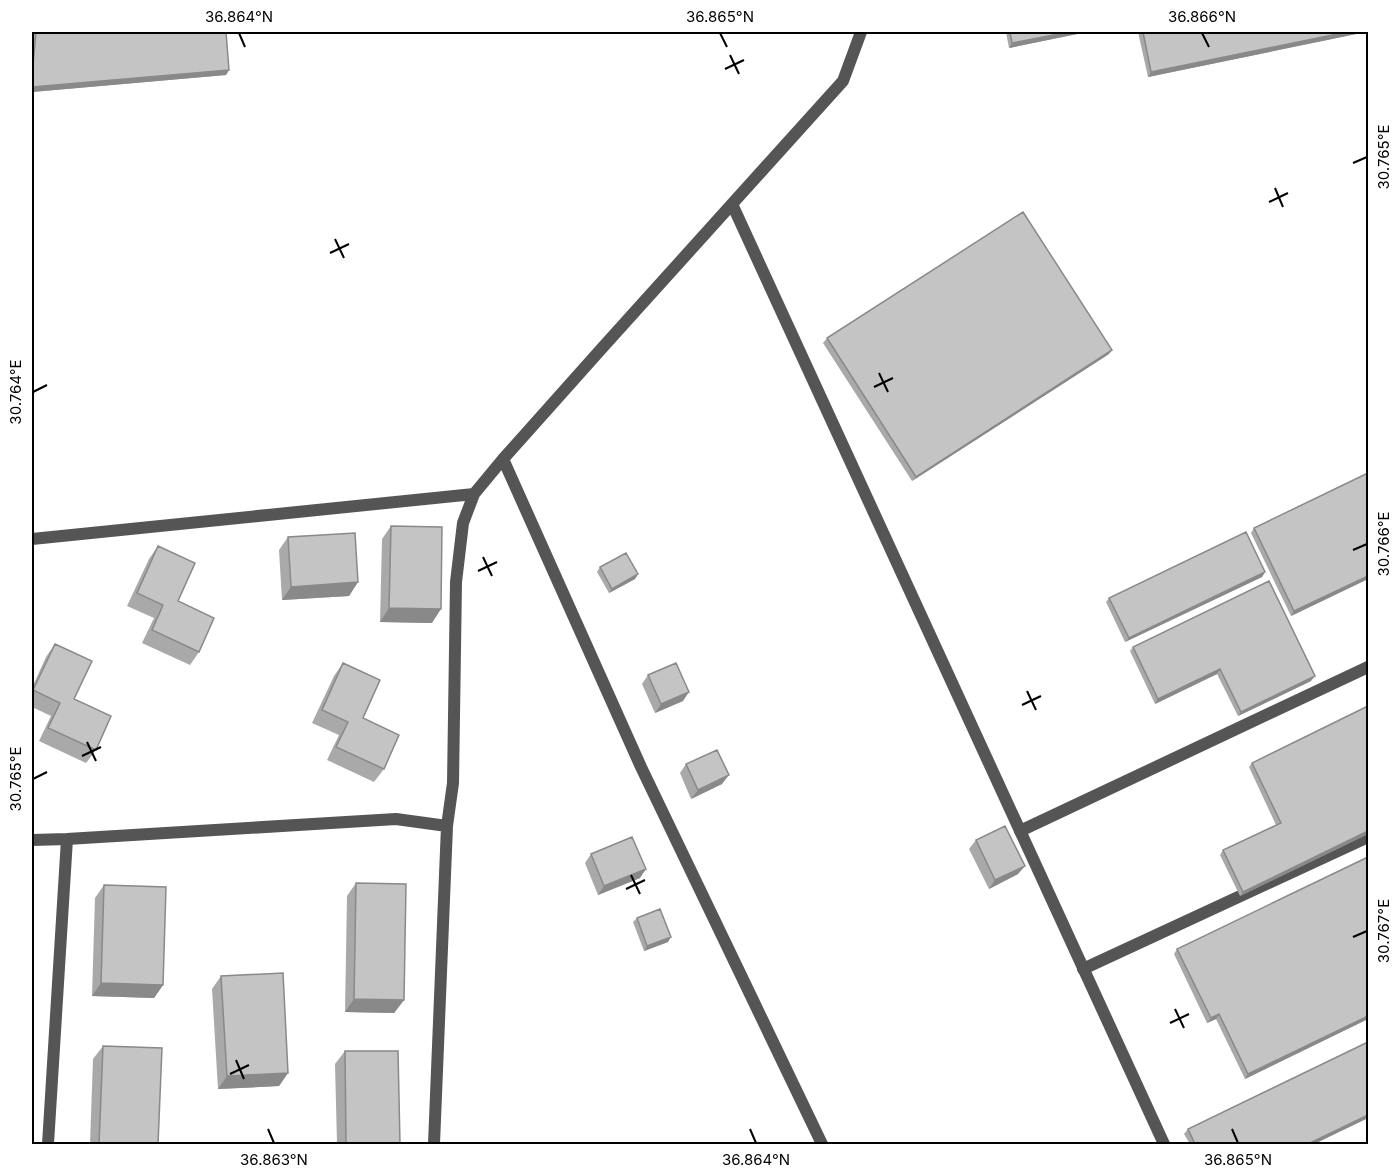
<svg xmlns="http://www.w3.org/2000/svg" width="1400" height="1176" font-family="Inter,sans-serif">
<rect width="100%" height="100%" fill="#fff"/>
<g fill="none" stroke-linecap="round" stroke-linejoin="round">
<path stroke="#555" stroke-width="12" d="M1020,831L1368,667
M1083,969L1368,837"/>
<path stroke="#555" stroke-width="12" d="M732,204L1164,1144
M503,459L641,767L822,1144
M32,539L474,494
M32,840L67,839L396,819L447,826L453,783L456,582L463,523L474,494L503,459L603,347L843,81L861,32
M48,1144L67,839
M434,1144L447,826"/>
</g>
<path fill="#a9a9a9" d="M34,32H226L229,70L226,75L32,92V51Z
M1006,32H1087L1009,48Z
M1138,32H1361V33L1148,77Z
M827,338L1109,354L912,481L823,343Z
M391,526L432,623L380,622L382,539Z
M1254,528L1368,579L1291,616L1251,533Z
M288,537L358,582L349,596L282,600L279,550Z
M158,546L178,601L199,652L190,665L142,643L154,618L127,606L149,559Z
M600,567L638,574L635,579L609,593L597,572Z
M1265,572L1262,577L1125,642L1106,602L1109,598Z
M55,644L74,699L96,750L86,763L39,741L51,716L32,707V688L46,657Z
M1133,647L1311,681L1238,716L1217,674L1155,704L1130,651Z
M343,663L363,718L384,769L374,782L327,760L339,735L312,723L334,676Z
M648,675L683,701L655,713L642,684Z
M1368,706V834L1240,896L1220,855L1223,850L1276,825L1249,767L1252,763Z
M686,764L722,784L691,799L680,773Z
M976,840L1018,874L989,889L969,849Z
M591,854L640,878L598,895L585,863Z
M356,883L404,1000L394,1013L345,1012L347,896Z
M104,885L163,985L154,998L92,996L95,898Z
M637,918L668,942L644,951L633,922Z
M1177,949L1368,1019L1245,1079L1216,1019L1207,1023L1174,954Z
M221,976L288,1073L279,1086L218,1089L212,989Z
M1368,1042V1118L1314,1144H1190L1184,1134L1188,1129Z
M103,1046L158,1144H90L93,1059Z
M345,1051L400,1144H337L335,1064Z"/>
<path fill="#898989" d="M1069,32H1087L1009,48L1012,43Z
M1347,32H1361V33L1148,77L1151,72Z
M229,70L226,75L32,92V87Z
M1112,350L1109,354L912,481L916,477Z
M1265,572L1262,577L1125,642L1129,638Z
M638,574L635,579L609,593L612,589Z
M1368,576V579L1291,616L1294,611Z
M358,582L349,596L282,600L291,587Z
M389,608L441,609L432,623L380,622Z
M1220,669L1217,674L1155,704L1158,699Z
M1315,676L1311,681L1238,716L1241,712Z
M689,692L683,701L655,713L661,704Z
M729,775L722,784L691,799L698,790Z
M1368,831V834L1240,896L1243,892Z
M1025,866L1018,874L989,889L995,880Z
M646,869L640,878L598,895L604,886Z
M671,937L668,942L644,951L647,946Z
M101,983L163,985L154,998L92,996Z
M354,999L404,1000L394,1013L345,1012Z
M1219,1014L1216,1019L1207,1023L1211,1018Z
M1368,1016V1019L1245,1079L1248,1074Z
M288,1073L279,1086L218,1089L227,1076Z
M1368,1115V1118L1314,1144H1308Z"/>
<path fill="#c4c4c4" stroke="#898989" stroke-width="1.5" d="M36,32H226L229,70L32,87V75Z
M1010,32H1069L1012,43Z
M1143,32H1347L1151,72Z
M1023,212L1112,350L916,477L827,338Z
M1368,473V576L1294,611L1254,528Z
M391,526L442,527L441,609L389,608Z
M1246,532L1265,572L1129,638L1109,598Z
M355,533L358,582L291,587L288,537Z
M158,546L195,563L178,601L214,618L199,652L152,630L163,605L137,593Z
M626,553L638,574L612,589L600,567Z
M1269,581L1315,676L1241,712L1220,669L1158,699L1133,647Z
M55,644L92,661L74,699L111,716L96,750L48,728L60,703L33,690Z
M343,663L380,680L363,718L399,735L384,769L336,747L348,722L322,710Z
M676,663L689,692L661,704L648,675Z
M1368,706V831L1243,892L1223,850L1281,823L1252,763Z
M717,750L729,775L698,790L686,764Z
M1005,826L1025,866L995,880L976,840Z
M632,837L646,869L604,886L591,854Z
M1368,857V1016L1248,1074L1219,1014L1211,1018L1177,949Z
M356,883L406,884L404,1000L354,999Z
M104,885L166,887L163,985L101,983Z
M660,909L671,937L647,946L637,918Z
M283,973L288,1073L227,1076L221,976Z
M1368,1042V1115L1308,1144H1195L1188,1129Z
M103,1046L162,1048L158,1144H99Z
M345,1051H398L400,1144H346Z"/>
<path fill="none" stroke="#000" stroke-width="2" d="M239,33L245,47M720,33L727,47M1202,33L1209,47M730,55L739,74M725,69L744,60M1353,163L1367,157M1275,188L1283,207M1269,202L1288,193M335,239L344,258M330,253L349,244M879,373L888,392M874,387L893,378M33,392L47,385M1353,550L1367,544M483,557L492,576M478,571L497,562M1027,691L1036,710M1022,705L1041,696M87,742L96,761M82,756L101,747M33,779L47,772M631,875L640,894M626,889L645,880M1353,937L1367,931M1175,1009L1184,1028M1170,1023L1189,1014M236,1060L244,1079M230,1074L249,1065M268,1129L274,1143M750,1129L756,1143M1232,1129L1238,1143"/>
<rect width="1400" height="1176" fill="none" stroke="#ffffff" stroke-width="66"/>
<rect x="33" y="33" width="1334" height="1110" fill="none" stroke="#000" stroke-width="2"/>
<g font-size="15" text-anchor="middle" fill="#000">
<text x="239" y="22">36.864°N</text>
<text x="720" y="22">36.865°N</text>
<text x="1202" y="22">36.866°N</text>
<text transform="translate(1384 157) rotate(-90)" y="5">30.765°E</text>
<text transform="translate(16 392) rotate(-90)" y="5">30.764°E</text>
<text transform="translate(1384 544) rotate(-90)" y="5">30.766°E</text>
<text transform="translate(16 779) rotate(-90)" y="5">30.765°E</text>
<text transform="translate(1384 931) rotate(-90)" y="5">30.767°E</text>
<text x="274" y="1165">36.863°N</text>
<text x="756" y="1165">36.864°N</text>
<text x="1238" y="1165">36.865°N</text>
</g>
</svg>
